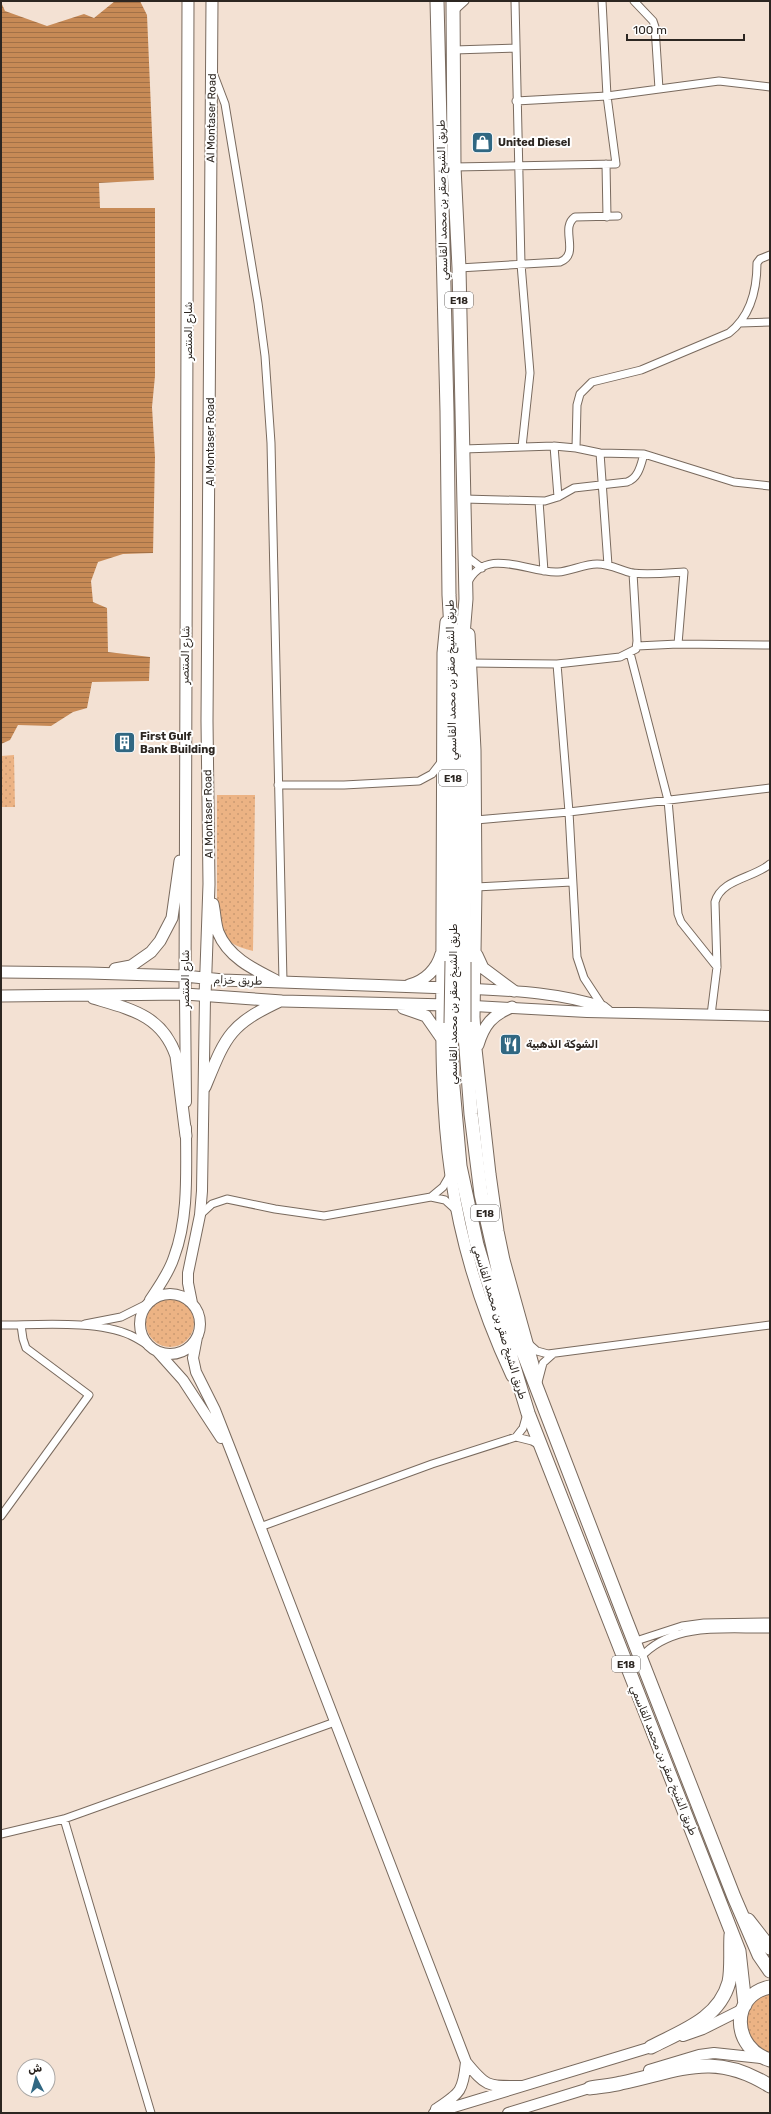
<svg xmlns="http://www.w3.org/2000/svg" width="771" height="2114" font-family="Rubik,'Noto Naskh Arabic',sans-serif">
<defs>
<pattern id="grass-dots" width="8" height="8" patternUnits="userSpaceOnUse"><rect width="8" height="8" fill="#ecb384"/><path d="M2 2h.1M6 6h.1" fill="none" stroke="#cb9a72" stroke-width="1.8" stroke-linecap="round"/></pattern>
<pattern id="water-rules" width="6" height="5" patternUnits="userSpaceOnUse"><rect width="6" height="5" fill="#c78a56"/><path d="M0 2.5h6" fill="none" stroke="#a27147"/></pattern>
</defs>
<rect width="100%" height="100%" fill="#f3e1d3"/>
<path fill="url(#grass-dots)" d="M14,755L15,807H1V756Z
M217,795H255L253,951C227,944 224,940 217,914Z
M146 1323a24 24 0 1 1 48 0a24 24 0 1 1-48 0Z
M770,1992V2054L750,2042L745,2028L747,2010L758,1997Z"/>
<path fill="url(#water-rules)" d="M115,1H140L147,15L154,180L99,183L100,208H155V376L152,407L155,457L153,553L123,554L98,562L91,581L93,602L107,608L108,652L150,657L149,681L92,682L87,708L73,712L51,726L18,725L10,740L1,744V2L5,11L47,26L84,14L94,18Z"/>
<g fill="none" stroke-linecap="round" stroke-linejoin="round">
<defs>
<path id="street" d="M515,1L521,264L530,373L522,447
M634,1L653,21L655,27L659,89
M453,12L465,1
M454,50L515,48
M214,75L225,104L258,303L265,356L271,443L283,981
M516,101L607,96L719,81L770,87
M606,164L607,217
M454,167L616,164L607,96L602,1
M459,268L560,262C581,254 559,228 575,217L618,216
M740,323L770,322
M554,446L558,497
M576,448L577,405L580,394L592,382L641,370L729,333C751,316 757,289 757,263L760,259L770,255
M463,449L554,446L576,448L600,453L644,454L734,482L770,486
M600,453L608,565
M464,499L545,501L558,497L574,488L627,482C639,478 641,464 644,454
M539,501L544,571
M466,556L482,568
M467,584C486,544 529,574 558,572C571,571 584,564 597,564C610,564 620,570 632,573C648,575 668,573 684,572L678,644
M637,646L678,644L770,645
M630,653L668,800L678,914L681,922L717,967
M471,663L557,664L620,657L636,649L637,641L633,573
M557,664L569,812L577,957L584,978L603,1007
M278,785H344L419,781L432,774L442,761
M476,820L569,812L770,788
M476,887L572,882
M711,1015L717,967L715,902C721,879 754,878 770,864
M431,1197L443,1187L450,1175
M200,1215L212,1204L227,1199L275,1209L324,1216L431,1197L445,1200L456,1210
M85,1324L121,1317L147,1304
M1,1325C37,1325 98,1320 130,1335C137,1338 143,1342 149,1346
M528,1343L537,1351L548,1354L770,1325
M538,1382L543,1363L553,1354
M516,1437L523,1428L527,1414
M1,1516L89,1395L26,1348L23,1339L21,1325
M260,1527L432,1464L516,1437L532,1441L541,1446
M639,1640L682,1626L704,1623L770,1622
M645,1653C678,1622 728,1630 770,1629
M64,1819L151,2113
M1,1834L64,1819L335,1722"/>
<path id="secondary" d="M474,989C519,991 560,993 603,1007L608,1011
M185,994L186,1102
M474,1006L587,1012L770,1016
M140 1324a30 30 0 1 1 60 0a30 30 0 1 1-60 0Z
M150,1300C159,1286 169,1273 174,1257C189,1217 186,1171 186,1128
M192,1303L188,1283V1273L200,1215L202,1191L205,997
M197,1337L193,1358L196,1372L215,1410L233,1456L466,2062C487,2088 488,2086 521,2086
M157,1351L183,1380L221,1438
M683,2036L703,2029L743,2009
M649,2070L699,2055L714,2053L761,2058
M436,2109C460,2093 463,2092 466,2062
M434,2113L658,2045
M508,2113L596,2086"/>
<path id="primary" d="M446,622L443,653C443,744 443,835 442,926C442,1009 439,1094 451,1176C461,1245 483,1314 512,1376
M469,634L475,750L476,887L474,1017L476,1049L490,1174L498,1231L504,1260L534,1368
M213,904C215,913 215,923 218,932C228,957 253,969 275,980
M477,955L483,968L514,991
M115,969L131,966L151,952L160,941L172,918L180,861
M1,972L89,973L185,976L223,980L448,988
M409,985C425,981 437,969 441,954
M185,994L188,1
M1,996L185,994L282,1001L448,1005
M205,997L209,884L207,721L212,1
M93,998C130,1009 162,1015 176,1056L186,1136
M403,1008L426,1016L442,1039
M478,1045C484,1025 492,1015 512,1007
M205,1087C226,1036 229,1025 280,1001"/>
<path id="highway" d="M437,1L447,411L449,595L452,647V961
M453,1L454,167L459,268L466,599L463,635L465,839L464,962
M464,1022L471,1114L481,1194L505,1300L523,1352L625,1618L734,1897L759,1955L770,1971
M451,1023L452,1076L460,1166L477,1245L528,1413L739,1951L745,2005
M748,1920L770,1948
M770,1987C729,1995 732,2049 770,2060
M651,2047C682,2031 719,2019 729,1982C732,1968 730,1950 731,1935
M590,2088C600,2086 611,2086 621,2083C679,2071 713,2050 770,2086"/>
</defs>
<use href="#street" stroke="#796a5e" stroke-width="9"/>
<use href="#secondary" stroke="#796a5e" stroke-width="12"/>
<use href="#primary" stroke="#796a5e" stroke-width="13"/>
<use href="#highway" stroke="#796a5e" stroke-width="15"/>
<use href="#street" stroke="#fff" stroke-width="7"/>
<use href="#secondary" stroke="#fff" stroke-width="10"/>
<use href="#primary" stroke="#fff" stroke-width="11"/>
<use href="#highway" stroke="#fff" stroke-width="13"/>
<defs>
<path id="highway-bridge" d="M464,1022V962
M451,1023L452,961"/>
</defs>
<use href="#highway-bridge" stroke="#796a5e" stroke-width="15" stroke-linecap="butt"/>
<use href="#highway-bridge" stroke="#fff" stroke-width="13"/>
</g>
<defs>
<symbol id="shop-square" viewBox="-11 -11 22 22"><rect x="-9" y="-9" width="18" height="18" rx="4" fill="#306782" stroke="#fff"/><path d="M-5-2.5h2.3a2.7 3.5 0 0 1 5.4 0H5L5.5 6h-11ZM-1.5-2.5h3a1.5 2.3 0 0 0-3 0Z" fill="#fff"/></symbol>
<symbol id="building-square" viewBox="-11 -11 22 22"><rect x="-9" y="-9" width="18" height="18" rx="4" fill="#306782" stroke="#fff"/><path d="M-4-6H4V6H1V3H-1V6H-4ZM-2.5-4.3h1.7v1.8h-1.7ZM.8-4.3h1.7v1.8H.8ZM-2.5-1h1.7V.8h-1.7ZM.8-1h1.7V.8H.8Z" fill="#fff"/></symbol>
<symbol id="restaurant-square" viewBox="-11 -11 22 22"><rect x="-9" y="-9" width="18" height="18" rx="4" fill="#306782" stroke="#fff"/><path d="M-5-6h1v4h1v-4h1v4h1v-4h1v5L-1.5 .5V6h-2V.5L-5-1ZM5-6V6H3V1.5H1.5Q1.5-4 5-6Z" fill="#fff"/></symbol>
</defs>
<g fill-rule="evenodd">
<use href="#shop-square" x="470" y="130" width="25" height="25"/>
<use href="#building-square" x="112" y="730" width="25" height="25"/>
<use href="#restaurant-square" x="498" y="1032" width="25" height="25"/>
</g>
<g text-anchor="middle" stroke-width="4" stroke-linejoin="round" paint-order="stroke">
<g fill="#fff" stroke="#6b6764" stroke-width="1">
<rect x="445" y="292" width="28" height="16" rx="3"/>
<rect x="439" y="770" width="28" height="16" rx="3"/>
<rect x="471" y="1205" width="28" height="16" rx="3"/>
<rect x="612" y="1656" width="28" height="16" rx="3"/>
</g>
<g font-size="10" font-weight="bold" fill="#2c2621">
<text x="459" y="304">E18</text>
<text x="453" y="782">E18</text>
<text x="485" y="1217">E18</text>
<text x="626" y="1668">E18</text>
</g>
<g font-size="11" fill="#2c2621" stroke="#fff">
<text transform="translate(211 118) rotate(-89)" y="4">Al Montaser Road</text>
<text transform="translate(442 200) rotate(-91)" y="4">طريق الشيخ صقر بن محمد القاسمي</text>
<text transform="translate(188 331) rotate(-90)" y="4">شارع المنتصر</text>
<text transform="translate(210 442) rotate(-90)" y="4">Al Montaser Road</text>
<text transform="translate(185 655) rotate(-89)" y="4">شارع المنتصر</text>
<text transform="translate(451 680) rotate(-91)" y="4">طريق الشيخ صقر بن محمد القاسمي</text>
<text transform="translate(208 814) rotate(-91)" y="4">Al Montaser Road</text>
<text transform="translate(185 979) rotate(-90)" y="4">شارع المنتصر</text>
<text transform="translate(238 980) rotate(2)" y="4">طريق خزام</text>
<text transform="translate(453 1004) rotate(-90)" y="4">طريق الشيخ صقر بن محمد القاسمي</text>
<text transform="translate(500 1322) rotate(73)" y="4">طريق الشيخ صقر بن محمد القاسمي</text>
<text transform="translate(664 1760) rotate(68)" y="4">طريق الشيخ صقر بن محمد القاسمي</text>
</g>
<g font-size="11" font-weight="bold" fill="#2c2621" stroke="#fff" text-anchor="start">
<text x="498" y="146">United Diesel</text>
<text x="140" y="740">First Gulf<tspan x="140" dy="13">Bank Building</tspan></text>
<text x="526" y="1048">الشوكة الذهبية</text>
</g>
</g>
<rect width="771" height="2114" fill="none" stroke="#2c2621" stroke-width="4"/>
<g transform="translate(36 2078) rotate(354)"><circle r="19" fill="#ffffff" stroke="#aba8a6"/>
<path d="M0-3L7 15L0 10L-7 15Z" fill="#306782"/>
<text y="-6" font-size="11" font-weight="bold" text-anchor="middle" fill="#2c2621">ش</text>
</g>
<path d="M627 34v6h117v-6" fill="none" stroke="#2c2621" stroke-width="2"/>
<text x="633" y="34" font-size="12" fill="#2c2621" stroke="#ffffff" stroke-width="3" paint-order="stroke">100 m</text>
</svg>
